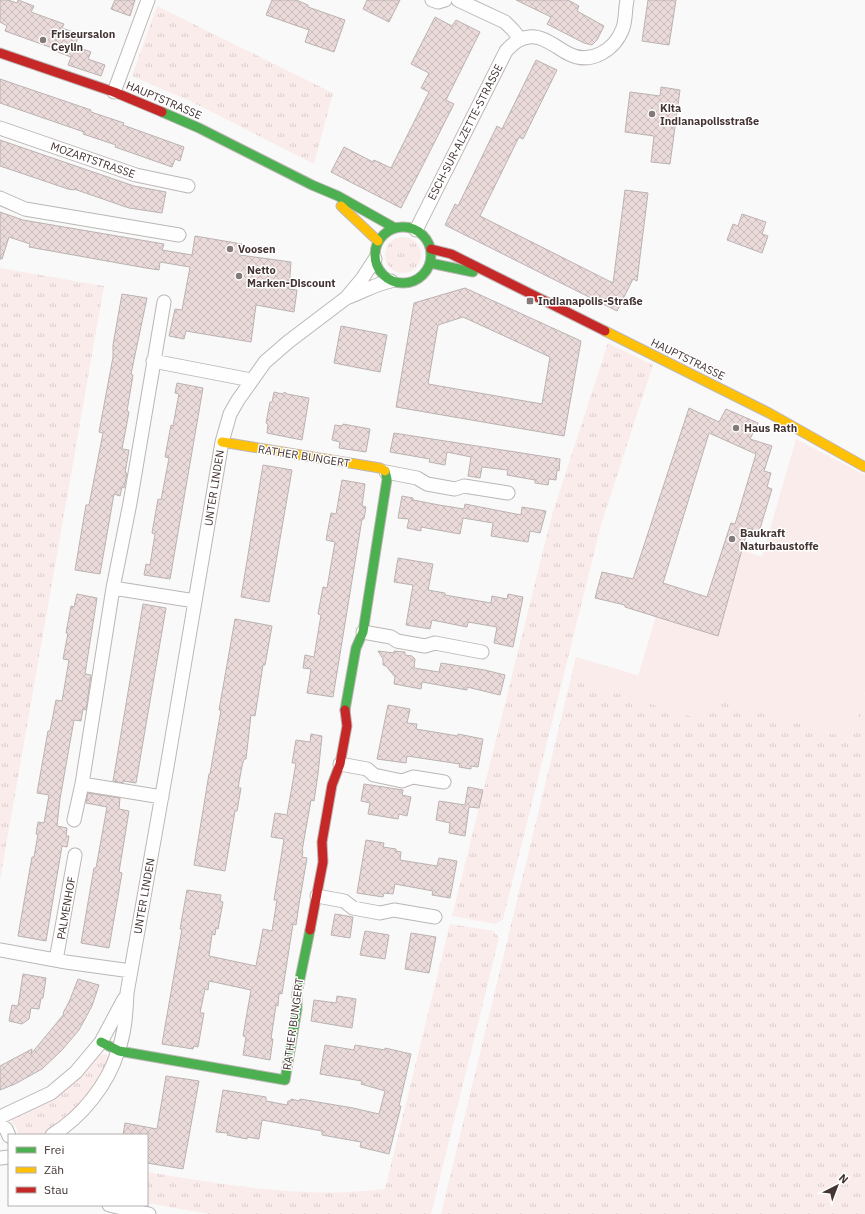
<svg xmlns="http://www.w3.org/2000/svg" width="865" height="1214" font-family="'IBM Plex Sans',sans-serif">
<defs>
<pattern id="grass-tufts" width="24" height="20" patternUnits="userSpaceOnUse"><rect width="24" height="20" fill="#faeceb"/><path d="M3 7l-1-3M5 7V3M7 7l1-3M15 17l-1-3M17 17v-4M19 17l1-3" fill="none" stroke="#d8cbca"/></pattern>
<pattern id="building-cross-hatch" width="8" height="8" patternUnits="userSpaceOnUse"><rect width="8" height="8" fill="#ebdada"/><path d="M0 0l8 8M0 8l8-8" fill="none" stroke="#cbbcbc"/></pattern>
</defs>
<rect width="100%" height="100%" fill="#f9f9f9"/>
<path fill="url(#grass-tufts)" d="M157,6L333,93L314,164L190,101L132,76Z
M385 255a18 18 0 1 1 36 0a18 18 0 1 1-36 0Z
M0,268L104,286L0,880Z
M608,343L653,365L601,525L503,919L496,924L452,916L552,515Z
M576,657L851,739L865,692V1214H441Z
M450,924L494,931L499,938L431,1214H209L147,1203V1172C226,1185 305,1199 385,1189Z
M103,1054H106L109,1059L96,1085L77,1108L42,1135H19L16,1127L10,1119L99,1055Z"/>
<path fill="#faeceb" d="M796,439L865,475V692L851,739L713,698L705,721L571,679L576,657L638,676L656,616L718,636L742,550L762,557Z"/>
<path fill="url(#building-cross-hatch)" stroke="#bab3b2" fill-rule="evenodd" d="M0,0H8L17,3L18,0L34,6L31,12L64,24L62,28L79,34L75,46L91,52L88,59L105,65L101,76L68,65L71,57L55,51V49L5,31L7,26L0,22Z
M115,0H135L130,16L111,9Z
M272,0H296L308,5V7L345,20L334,52L305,42L309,30L266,15Z
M367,0H400L389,22L363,9Z
M516,0H568L579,6L577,11L604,26L597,40L592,45L584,43L547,24L551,17Z
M648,0H676L669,45L642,41Z
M435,17L452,26L456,20L480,32L446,100L454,104L401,208L331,172L344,147L373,162L374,160L391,168L429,92L421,88L429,73L411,64Z
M536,60L557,70L523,139L519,137L480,216L613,283L625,190L648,193L637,281L633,279L617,311L445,225L455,204L458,206L497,126L502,129Z
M0,79L91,110V112L124,123L123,125L184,147L180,161L175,159L172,167L115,147L116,145L83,134L84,132L0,103Z
M661,87L680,90L670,164L651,162L654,136L625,132L630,92L660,96Z
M0,140L134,186L166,192L162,213L129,208L74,189V190L68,189L0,166Z
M0,212L23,220L164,244L162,250L192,255L195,236L242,244L240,255L291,262L289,289L297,290L294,312L256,305L251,342L186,331L184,339L169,336L175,309L182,310L190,267L160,262L159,270L146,268L29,247L30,244L9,237L2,259H0Z
M742,214L766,222L762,234L768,236L762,253L727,240L733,224L738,226Z
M465,288L581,341L564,436L396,407L414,303ZM463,317L550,357L542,404L428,384L438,325Z
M122,294L147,298L131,374L133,375L127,411L129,412L122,449L129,450L125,473H127L124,488L122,487L120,496L114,494L100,574L75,570L86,505H89L103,433L99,432L113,357V345Z
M341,326L387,335L380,372L334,363Z
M177,383L203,388L170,579L144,575L146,564L150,565L155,534L152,533L158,499L161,500L169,458L165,457L171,425L173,426L177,404L179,394L175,393Z
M274,392L282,394L285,392L287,394L309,398L302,440L267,433L268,424L266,423L270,402H272Z
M689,408L719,422L726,409L758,423L750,439L772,446L764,471L771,473L767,487L772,489L759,532L748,528L718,636L625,607V605L595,598L602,572L633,579ZM709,433L756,454L735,524L731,523L707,597L663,583Z
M343,424L370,429L366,452L339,448L340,442L332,440L335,425L342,426Z
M394,433L560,459L559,471L557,470L556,480L549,479L548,485L535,483V480L507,475L508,470L482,467L480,478L468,476L471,457L447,452L445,465L429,462L430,459L390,452Z
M263,465L292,470L269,602L241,597Z
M342,480L365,484L362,506L366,507L364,519H362L333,697L307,693L311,669L303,668L305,655L314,657L321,615L318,614L323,587L327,588L335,542L326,540L331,513L336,514Z
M402,496L413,498V500L439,505L464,509L465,504L521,515L522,507L546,511L540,533L530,531L528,542L491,536L493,523L463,518L460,534L421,527V531L407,528L409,519L398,518Z
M398,558L433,564L428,590L445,593V595L491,603L492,596L507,599L508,594L523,597L513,647L494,643L497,627L468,622L467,627L432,620L430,629L406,625L413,585L394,582Z
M77,594L97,598L85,674L91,675L86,710L83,709L81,721L74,720L60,799L57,826L67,828L66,836H69L67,847L62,846L46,941L18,936L32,857H34L38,834H36L38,822L44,823L49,795L37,793L48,731H50L56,700L62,701L69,660L63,659L68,633H66L71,606L74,607Z
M143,604L166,608L136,783L123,781V783L113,781Z
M235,619L272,626L265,665H263L255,716L251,715L246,759H244L242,766L238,788H241L237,811H235L225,871L194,865L209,774H210L221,710H219Z
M378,651L394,653V651L405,652V655L412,656L415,659L414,668L439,672L441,663L485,670L505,675L500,695L467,687V690L422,682L421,689L394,684L395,677L386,666L383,665V659Z
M388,705L410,709L407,723L417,724L416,729L458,736V734L483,739L478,767L471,766V769L459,767L460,764L407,756L406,763L377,759Z
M311,734L322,736L318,774L314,801L311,800L302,851H303L302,857L307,858L299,904L296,925L293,924L282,994L279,993L278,1006L276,1005L271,1039H273L270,1060L243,1055L246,1037L243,1036L251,990L209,981L208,990L205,989L200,1013H204L198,1047L194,1046L193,1049L162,1044L182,929H180L187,890L221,895L220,901L223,902L218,929L216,928L215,935L212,934L209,956L256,966L263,929L272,931L277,900H274L284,839L271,837L275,813L287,815L296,763H292L296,740L310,742Z
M364,784L403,790L402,795L411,797L407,816L399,814L398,819L368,814L370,803L361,801Z
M468,787L483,790L479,808L469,807L465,836L449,833L450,823L436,820L439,801L465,805Z
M88,793L120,798L119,809L129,811L119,872L122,873L109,948L81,943L94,868H96L107,807L86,803Z
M366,840L384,843L383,847L396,849V851L401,852L400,860L437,866L439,858L457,861L450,898L432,895L433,891L395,884L393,894L384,893L383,897L357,893Z
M335,914L353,917L350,938L331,935Z
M365,931L389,935L385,959L360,955Z
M411,933L436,937L429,973L405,969Z
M23,974L46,978L43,998H41L39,1009L31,1008L29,1019L22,1024L9,1021L12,1005L18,1006Z
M78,979L99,985L92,1006L79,1030L62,1050L42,1069L15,1084L0,1090V1066L32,1049L31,1054L64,1014L63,1013L69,1002Z
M337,996L356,999L352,1028L311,1021L314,1000L336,1003Z
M325,1045L354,1050L355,1045L385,1050V1048L411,1054L399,1106H401L389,1154L360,1147L361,1142L322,1135V1131L262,1120L259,1139L247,1137V1139L227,1135L228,1133L216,1132L223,1090L266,1097V1101L287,1105L288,1101H291V1099L299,1101L300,1099L353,1108L379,1114L385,1091L361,1084L362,1081L320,1074Z
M166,1076L199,1081L183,1169L147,1163V1135H123L125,1123L157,1129Z"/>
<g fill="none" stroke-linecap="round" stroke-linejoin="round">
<defs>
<path id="street" d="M432,0L438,2L445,0
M458,0L505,22L513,30L520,39
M114,92L148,0
M0,128L136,175L188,186
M0,198L25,209L179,235
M416,230L506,51C512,44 519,38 529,37C543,35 557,48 569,54C591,65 615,50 623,28C626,19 625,9 627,0
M346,298C361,293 375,284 391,281
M153,361L251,380
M386,472L417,478L427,484L455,489L464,486L508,493
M113,588L195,601
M363,632L391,637L397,641L425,646L435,643L482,652
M340,764L367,769L374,775L402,781L413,777L444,782
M82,784L162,797
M74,820L82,784L113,588L130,503L164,302
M317,896L344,901L353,908L380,913L394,910L435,917
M0,950L66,962L131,971
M56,960L75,855
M0,1117L51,1093L76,1072L101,1042L124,999
M0,1124L6,1129L9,1136
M52,1135C82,1117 108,1084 118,1051C125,1033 126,1013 127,993L168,761L222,442L230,414L238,400L265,362L288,342L346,298L362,279L375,259
M0,1158L9,1157
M109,1205L149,1214"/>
<path id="fast" d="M162,112L199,128L312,185L338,196L395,228
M375 255a28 28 0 1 1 56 0a28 28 0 1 1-56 0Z
M430,263L473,272
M345,710L356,648L363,632L387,479L385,471
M101,1042L119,1051L285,1080L297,1009V993L310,930"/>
<path id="slow" d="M341,206L378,241
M605,331L769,413L865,467
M222,442L380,468L385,471"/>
<path id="jam" d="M0,53L114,92L162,112
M431,249L451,254L605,331
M310,930L323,862L322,842L332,785L340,764L347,726L345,710"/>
</defs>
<use href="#street" stroke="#bdb6b6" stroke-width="15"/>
<use href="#fast" stroke="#bdb6b6" stroke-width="11"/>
<use href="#slow" stroke="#bdb6b6" stroke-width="11"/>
<use href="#jam" stroke="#bdb6b6" stroke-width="11"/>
<use href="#street" stroke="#fefefe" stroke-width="13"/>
<use href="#fast" stroke="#4caf50" stroke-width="9"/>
<use href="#slow" stroke="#ffc107" stroke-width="9"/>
<use href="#jam" stroke="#c62828" stroke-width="9"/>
</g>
<g fill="#837978" stroke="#fff" stroke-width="1.5">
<circle cx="43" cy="40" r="4"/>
<circle cx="652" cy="114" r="4"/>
<circle cx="230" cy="249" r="4"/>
<circle cx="239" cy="276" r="4"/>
<rect x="526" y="297" width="8" height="8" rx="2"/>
<circle cx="736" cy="428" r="4"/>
<circle cx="732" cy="539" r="4"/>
</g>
<g text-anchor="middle" stroke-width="3" stroke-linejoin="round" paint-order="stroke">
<g font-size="11" font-weight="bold" fill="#443433" stroke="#fff" text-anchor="start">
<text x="51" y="38">Friseursalon<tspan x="51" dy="13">Ceylin</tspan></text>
<text x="660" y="112">Kita<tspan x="660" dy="13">Indianapolisstraße</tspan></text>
<text x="238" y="253">Voosen</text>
<text x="247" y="274">Netto<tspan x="247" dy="13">Marken-Discount</tspan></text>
<text x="538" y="305">Indianapolis-Straße</text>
<text x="744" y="432">Haus Rath</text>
<text x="740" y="537">Baukraft<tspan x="740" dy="13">Naturbaustoffe</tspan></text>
</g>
<g font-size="11" fill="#443433" stroke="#fff">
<text transform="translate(164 100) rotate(23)" y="4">HAUPTSTRASSE</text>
<text transform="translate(465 132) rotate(-63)" y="4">ESCH-SUR-ALZETTE-STRASSE</text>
<text transform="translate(93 160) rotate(19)" y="4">MOZARTSTRASSE</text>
<text transform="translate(688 359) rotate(26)" y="4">HAUPTSTRASSE</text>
<text transform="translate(304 456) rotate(9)" y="4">RATHER BUNGERT</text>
<text transform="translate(214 488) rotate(-81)" y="4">UNTER LINDEN</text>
<text transform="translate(144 896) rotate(-80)" y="4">UNTER LINDEN</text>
<text transform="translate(66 908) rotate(-80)" y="4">PALMENHOF</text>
<text transform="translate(293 1024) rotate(-82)" y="4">RATHER BUNGERT</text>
</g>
</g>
<rect x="8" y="1134" width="140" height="72" fill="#ffffff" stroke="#b4aead"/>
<rect x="16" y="1147" width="20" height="6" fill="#4caf50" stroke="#b4aead"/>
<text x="44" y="1154" font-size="12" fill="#443433">Frei</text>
<rect x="16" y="1167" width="20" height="6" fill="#ffc107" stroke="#b4aead"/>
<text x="44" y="1174" font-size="12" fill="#443433">Zäh</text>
<rect x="16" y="1187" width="20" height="6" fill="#c62828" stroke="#b4aead"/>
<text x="44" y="1194" font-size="12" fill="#443433">Stau</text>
<g transform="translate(837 1186) rotate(42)" stroke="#ffffff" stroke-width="3" paint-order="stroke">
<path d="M0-3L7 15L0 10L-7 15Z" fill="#443433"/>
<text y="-6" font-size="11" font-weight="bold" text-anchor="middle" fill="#443433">N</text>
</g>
</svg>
